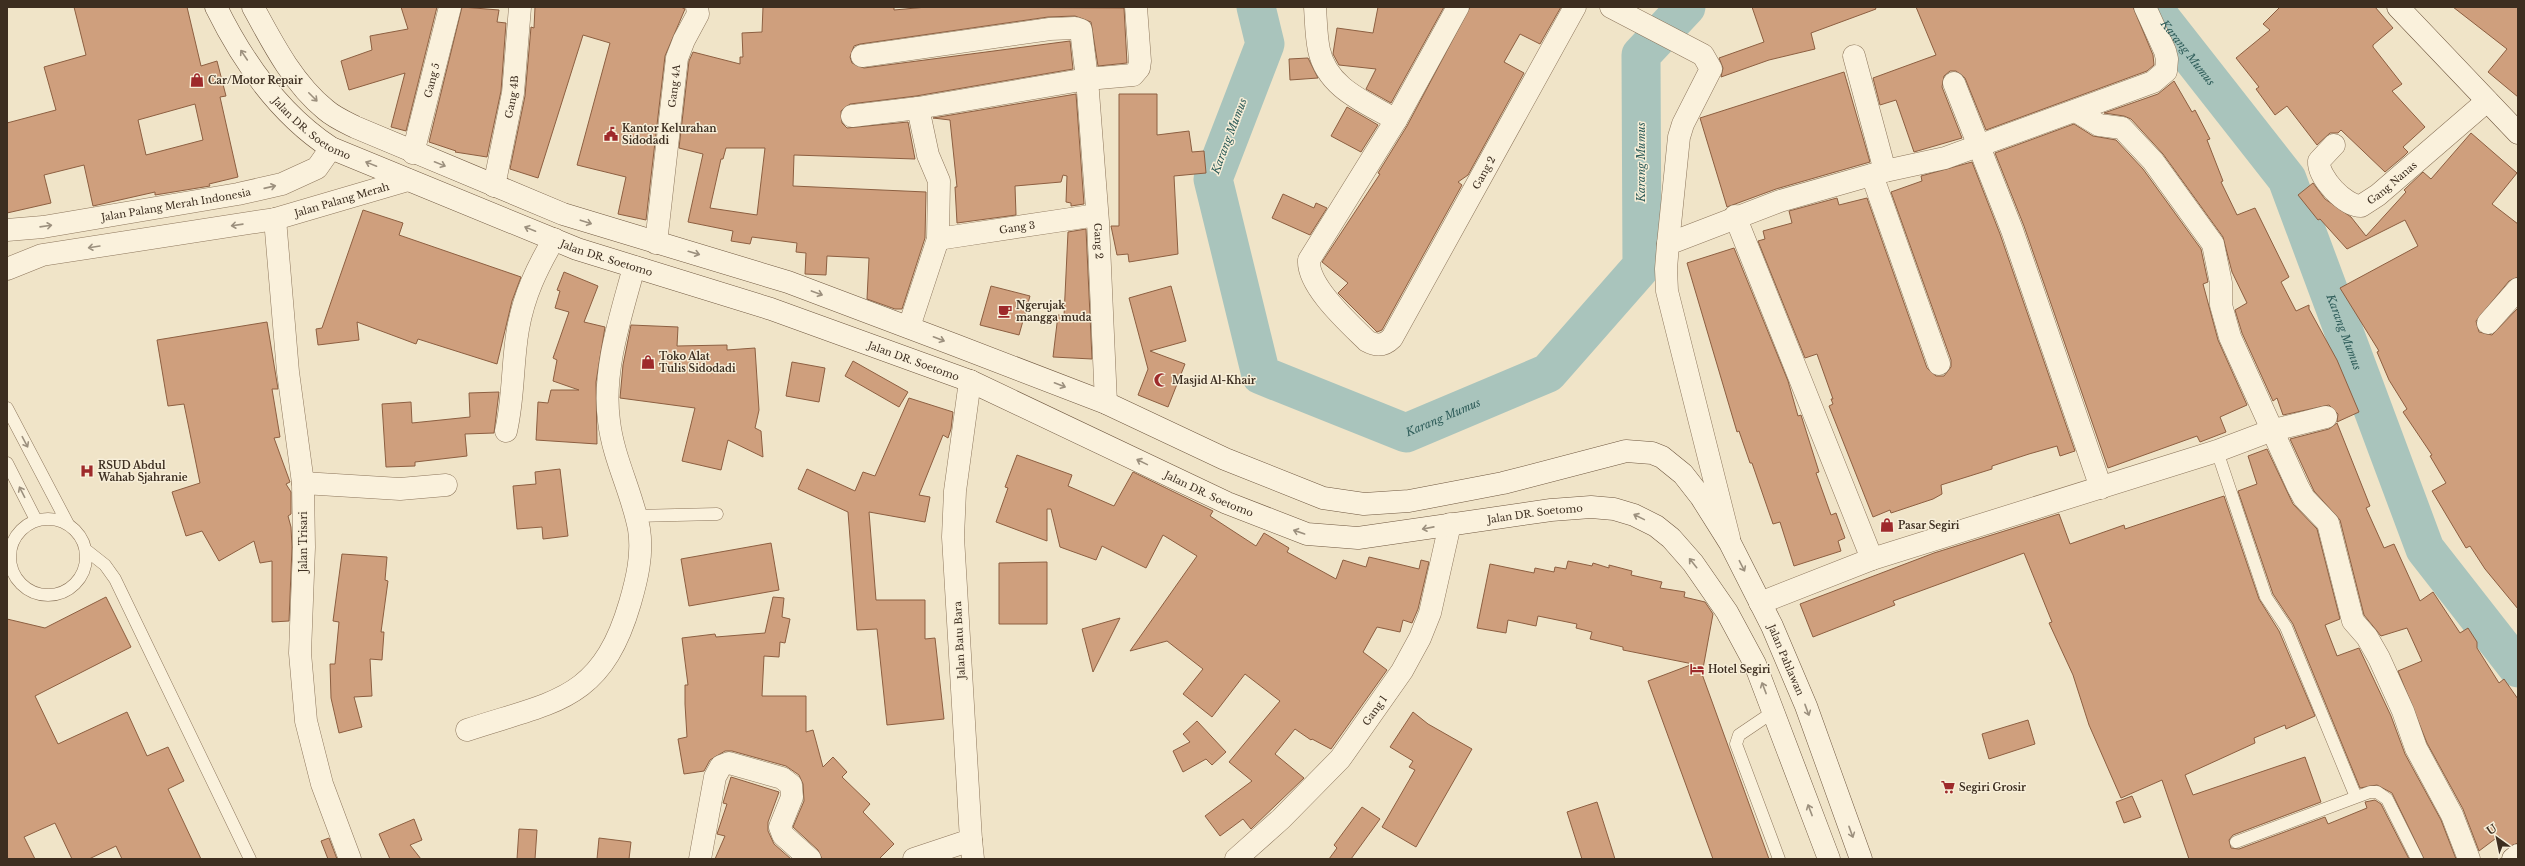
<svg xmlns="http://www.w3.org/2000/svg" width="2525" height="866" font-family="'Libre Baskerville',serif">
<rect width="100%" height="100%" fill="#f0e4c8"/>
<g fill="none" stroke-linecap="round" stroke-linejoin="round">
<g stroke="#a9c4bc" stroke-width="39">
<path id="s1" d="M1256,7L1265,44L1213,179L1261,375L1406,433L1548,373L1642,266L1641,55L1686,7"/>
<path id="s2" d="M2152,7L2287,179L2425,549L2518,668"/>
</g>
</g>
<path fill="#cf9f7d" stroke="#8d5f41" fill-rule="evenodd" d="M74,7H187L201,66L217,61L226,96L220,97L238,177L209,184L210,186L155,195V192L93,206L84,165L44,175L51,203L7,213V123L56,110L44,67L86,55ZM195,104L203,140L146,155L138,120Z
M401,7H437L406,131L391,127L405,73L349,90L341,61L372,50L370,36L408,29Z
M462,7L499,10L497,22L506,23L501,91L487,157L455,152L456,151L429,142Z
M535,7H681L685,9L665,56L646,220L618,214L626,177L577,165L610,43L583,35L538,178L510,169L525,96L531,27L534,28Z
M763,7H894V10L927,7L1124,8L1127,63L1098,66L1091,22L1075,16L1048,17L860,44L854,46L850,57L852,63L864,68L1070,41L1073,69L916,96L850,104L841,111L842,123L847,128L908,122L915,159L794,155L793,186L926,192L925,238L902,309H895L867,299L869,258L827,256L826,275L805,274L806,253L796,252L797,243L752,237L750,244L731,241L733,231L688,222L703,154L679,148L689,61L693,52L740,64V57H743L742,33L762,32ZM726,148H765L757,215L710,208L721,159H723Z
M1378,7H1444L1391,103L1366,89L1376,69L1339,65L1333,54L1337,28L1373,33Z
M1470,7H1561L1540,44L1520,34L1504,62L1524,73L1468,175L1458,182L1462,185L1382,330L1377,332L1338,293L1348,283L1322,262L1380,174L1378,173L1407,126Z
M1752,7H1875L1876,9L1811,33L1815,49L1769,60L1721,77L1723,68L1719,58L1764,42Z
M1916,7H2133L2153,55L2154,65L2147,71L1986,130L1965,78L1956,71H1950L1944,76L1942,87L1962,138L1914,152L1896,100L1880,105L1873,78L1936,55Z
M2280,7H2375L2393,28L2373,45V47L2402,84L2392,91L2425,127L2403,147L2408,152L2404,156L2385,172L2341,130L2338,133H2330L2317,145L2287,106L2275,115L2256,89L2259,87L2236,58L2270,30L2263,24Z
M2453,7H2518V97L2488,72L2507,49Z
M1308,58L1318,78L1290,80L1289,59Z
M1844,72L1870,162L1776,189L1727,207L1700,118Z
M2174,81L2192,112L2195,110L2210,139L2207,140L2223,181L2221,182L2237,215L2255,208L2289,277L2281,282L2296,311L2309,305V309L2337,360L2359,412L2337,422L2338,414L2329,405L2283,415L2277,398L2273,401L2242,333L2235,310L2247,303L2232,272L2223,237L2163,154L2131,119L2124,116L2104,113L2158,94Z
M1076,94L1084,204L1071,206V203L1066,202L1067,176L1063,175L1061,182L1015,186L1016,215L957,223L955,187H957L950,120L933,118Z
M1119,94H1157V135L1189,131L1192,152L1204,151L1206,173L1174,176L1178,254L1129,262L1128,254L1117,255L1111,226H1119Z
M1347,107L1378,125L1361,152L1331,136Z
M2074,124L2093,136L2116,140L2143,169L2201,249L2208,282L2203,284L2218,340L2247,405L2220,417L2226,432L2200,442L2197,436L2108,468L2024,226L1995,153Z
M2471,133L2517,173L2492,204L2518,224V277L2509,281L2476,321L2479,332L2492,335L2518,308V609L2485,569L2470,546L2466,548L2432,491L2446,483L2430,456L2432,455L2403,412L2407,409L2389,380L2377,352L2379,351L2340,288L2418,246L2405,220L2347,249L2320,219L2318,220L2298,195L2313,183L2325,199L2351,217L2366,236L2406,192L2404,190L2423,172L2431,179Z
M1972,162L2000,234L2075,451L2060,456L2057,446L2029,454L1992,466V469L1941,485L1942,494L1933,499L1891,513L1890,510L1873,517L1829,406L1833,404L1831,399H1833L1817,354L1805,358L1758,241L1765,239L1763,231L1792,223L1789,211L1837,198L1839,205L1867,198L1927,368L1936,376H1944L1951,367V360L1891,192L1922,181L1921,176Z
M1283,194L1314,208L1316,203L1327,208L1310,235L1272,218Z
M363,210L403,223L399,235L521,277L512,301L497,364L418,339L416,344L357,322L359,340L318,345L316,329L322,328Z
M1086,229L1092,359L1053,357L1058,315L1064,316L1068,232Z
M1734,248L1788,381L1798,416L1801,415L1819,472L1816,473L1831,515L1836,513L1845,538L1838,541L1841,551L1794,566L1780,522L1773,524L1752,463H1750L1739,431L1737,432L1687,263Z
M564,272L598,286L584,322L605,327L596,382L597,444L536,440L538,402L548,403L551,390H579L553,381L557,360L553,358L569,312L555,308L560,291L557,290Z
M991,286L1030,296L1019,335L980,325Z
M1171,286L1186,341L1150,351L1185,364L1168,407L1138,395L1148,369L1129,298Z
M267,322L278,389H272L280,437L274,438L290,482L286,484L291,492V514L288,516L291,527L292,547L289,621L272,622V561L260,563L254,541L219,561L202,531L186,536L172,492L200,483L184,404L168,406L157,340Z
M631,325L678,327L677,346L727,345V350L755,348L759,410L755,428L761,431L763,457L728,440L721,470L682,461L695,408L620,398L623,365Z
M853,361L908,392L899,407L845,376Z
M792,362L825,368L819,402L786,396Z
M499,392L494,433L465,434L467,456L415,462V466L386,467L382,404L411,402L412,423L470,417L469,393Z
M909,398L953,412L951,429L948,438L943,435L919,495L930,497L925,522L869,512L876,600H925V639L935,638L944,719L887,725L877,629L857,630L848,512L798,489L807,469L855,491L863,472L875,476Z
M2337,423L2370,506L2366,508L2384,548L2394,544L2420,601L2433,592L2460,633L2468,628L2477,642V648L2499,683L2504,679L2518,699V843L2508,847L2499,836L2479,851L2463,809L2427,743L2398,671L2422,661L2407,628L2381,636L2364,615L2340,520L2314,491L2290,439L2329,429Z
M2267,449L2293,504L2317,529L2340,619L2325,625L2337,656L2359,648L2391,716L2405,754L2441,820L2456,859H2424L2392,793L2377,785L2360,788L2293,624L2273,594L2238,491L2257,484L2248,456Z
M1017,455L1072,475L1068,486L1114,506L1133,472L1213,511L1210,516L1256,546L1264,533L1289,548L1287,552L1336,579L1343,560L1366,567L1369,557L1419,569L1421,560L1429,562L1418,609L1412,623L1403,620L1400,632L1377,627L1363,652L1387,670L1331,749L1312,739L1311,740L1295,729L1275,754L1304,778L1251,829L1243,819L1220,836L1205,816L1252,781L1229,762L1280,701L1245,674L1212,717L1183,694L1203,669L1167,641L1130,651L1197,556L1163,535L1146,568L1102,546L1096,560L1060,547L1051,509H1047V541L996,522L1008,488L1005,487Z
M560,469L568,536L543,539L542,527L517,529L513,486L536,484L535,472Z
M2224,496L2259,599L2279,631L2315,716L2286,729L2285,725L2254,738L2255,743L2185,775L2193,795L2305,757L2321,802L2233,835L2229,840L2231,848L2239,849L2325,817L2328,824L2367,808L2365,802L2375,800L2381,804L2409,859H2189L2162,780L2121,798L2089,725L2073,675L2049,623L2052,622L2024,553L1893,601L1895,605L1813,637L1800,604L1934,553L2059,514L2070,544L2124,525L2125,529Z
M771,543L779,590L689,606L681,559Z
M342,554L387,557L385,580L388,581L381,632H384L382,660L370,659L372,696L354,697L362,727L339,733L331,698L330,664H335L339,622L333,621Z
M1568,561L1592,566L1593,563L1609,568V565L1632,571L1631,575L1662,582L1660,588L1685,592L1684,597L1705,602L1713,614L1702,674L1769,859H1713L1648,681L1693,664L1623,650V647L1590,639L1592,632L1576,628L1577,624L1538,616L1536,626L1508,620L1506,633L1477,628L1490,564L1534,573L1535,568L1554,572L1555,567L1566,569Z
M1047,562V624H999V563Z
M106,597L131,647L35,696L58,744L127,712L147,756L168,747L184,781L168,789L201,859H122L116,846L89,859H72L55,823L24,837L35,859H7V619L45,628Z
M773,597L784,598L782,617L790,619L785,643L780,642L779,657L764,656L762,696H806V732L813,730L823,767L833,757L847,772L842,777L870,804L863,812L894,844L879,859H822L818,850L793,827L804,801L803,784L799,775L786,766L732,751H725L710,760L704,771L684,774L678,739L687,737L685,704V685H688L682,638L715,634L716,637L765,633Z
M1120,618L1093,672L1082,629Z
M1413,712L1428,724L1472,749L1416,847L1382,827L1415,770L1409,767L1413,761L1390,747Z
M2028,720L2035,744L1989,759L1982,734Z
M1197,721L1226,752L1212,765L1206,759L1183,772L1173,751L1190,742L1183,734Z
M731,777L779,792L768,822V831L774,844L791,859H715L725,836L717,834L727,804L723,803Z
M2132,796L2141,817L2124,823L2116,802Z
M1597,802L1615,859H1582L1567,812Z
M1362,807L1380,819L1351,859H1329L1337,848L1334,845Z
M414,819L422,840L410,845L421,859H390L379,834Z
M519,829L537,830L535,859H517Z
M329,838L337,859H328L321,841Z
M599,838L631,842L629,859H597Z"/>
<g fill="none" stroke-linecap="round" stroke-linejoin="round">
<defs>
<path id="lane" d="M7,408L68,524
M2217,451L2266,597L2286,627L2356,797
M7,463L36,520
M635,516L717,514
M10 557a38 38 0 1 1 76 0a38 38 0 1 1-76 0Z
M86,550L105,565L115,579L250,859
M1773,712L1739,735L1736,744L1779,859
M2236,842L2370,792H2377L2387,799L2417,859"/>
<g id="street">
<path d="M1315,7C1316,21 1316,36 1319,50C1327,88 1365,102 1396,120"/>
<path id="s3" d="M1458,7L1396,120L1309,260C1307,286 1350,324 1367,341C1376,346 1384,346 1392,338L1575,7"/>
<path d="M1611,7L1703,55L1711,69L1683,124L1679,137L1668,244"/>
<path id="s4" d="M862,56L1050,29L1075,28L1081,30L1087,79L1098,222L1106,403"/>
<path d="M1854,56L1885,171"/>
<path d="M1954,83L2012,230L2101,488"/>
<path d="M2076,111L2099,125L2122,128L2153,161L2213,244L2221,283V305L2230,337L2298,487L2304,498L2328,523L2353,621L2367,637L2379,658L2403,711L2416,748L2452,815L2469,859"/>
<path d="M852,116L918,108L1087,79L1133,75L1139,68L1140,61L1136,7"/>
<path id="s5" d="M2334,145L2319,161C2318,178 2345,206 2361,206L2378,195L2487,101"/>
<path id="s6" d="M413,153L450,7"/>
<path d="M1872,175L1939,364"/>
<path id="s7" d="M494,186L513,93L520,7"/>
<path d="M1735,216L1872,559"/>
<path d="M275,219L288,372L303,483L304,547L300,653L306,721L322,784L350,859"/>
<path id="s8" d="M7,230L43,227L238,194L282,184L317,168L331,148"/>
<path id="s9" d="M938,239L1097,215"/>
<path id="s10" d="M656,243L677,58L684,40L698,14L697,7"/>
<path id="s11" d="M7,269L42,255L275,219L408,180"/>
<path d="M2488,323L2518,289"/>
<path d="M909,327L938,239L939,181L928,155L918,108"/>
<path d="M506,431C514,397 512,363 518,329C524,295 537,268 554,239"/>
<path d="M303,483L400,489L446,485"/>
<path d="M1729,538L1667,291L1666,269L1668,244L1780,201L1885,171L1945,158L2153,82L2166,71L2167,59L2165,51L2145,7"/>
<path d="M1760,603L1872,559L2217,451L2270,431L2326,417"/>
<path d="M467,730C554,701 601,702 630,603C637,579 643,554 639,529C632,492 613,458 609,421C602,370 621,316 634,267"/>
<path d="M971,840L973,859"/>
<path d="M700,859L715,777L721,766L729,763L782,778L791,785L792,797L780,827L783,835L810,859"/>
<path d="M914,859L971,840L953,537L955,491L970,381"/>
<path id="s12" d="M1236,859L1281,819L1340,759L1402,671L1420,638L1430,613L1450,524"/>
</g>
<g id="secondary">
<path id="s13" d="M216,7C243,62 279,114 331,148L577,249L771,309L970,381L1227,503L1307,534L1358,538L1551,510L1591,507L1614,509L1634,515L1656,526L1671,538L1693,563L1727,612L1755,664L1829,859"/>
<path id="s14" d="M253,7C273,44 293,83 326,110C334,117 345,122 355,127L563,214L788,282L955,345L1106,403L1225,459L1323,498L1364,504L1409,501L1503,483L1626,451L1652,453L1662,457L1683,474L1701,497L1730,543L1772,626L1806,706L1861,859"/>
<path d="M2398,7L2518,133"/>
<path d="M2513,859L2518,855"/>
</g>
</defs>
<use href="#lane" stroke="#8d765c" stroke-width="13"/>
<use href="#street" stroke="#8d765c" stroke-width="23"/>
<use href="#secondary" stroke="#6f573f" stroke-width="23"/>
<use href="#lane" stroke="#faf1dc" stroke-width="12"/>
<use href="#street" stroke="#faf1dc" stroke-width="22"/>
<use href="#secondary" stroke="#faf1dc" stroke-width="22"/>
</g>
<defs><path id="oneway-shaft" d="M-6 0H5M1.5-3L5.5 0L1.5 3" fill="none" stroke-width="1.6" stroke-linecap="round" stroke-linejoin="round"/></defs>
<g stroke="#9c907e">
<use href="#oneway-shaft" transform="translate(244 55) rotate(-124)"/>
<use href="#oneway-shaft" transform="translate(313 97) rotate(45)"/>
<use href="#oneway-shaft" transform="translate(371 164) rotate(-158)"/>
<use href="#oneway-shaft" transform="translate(440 164) rotate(22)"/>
<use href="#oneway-shaft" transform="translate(270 187) rotate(-13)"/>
<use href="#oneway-shaft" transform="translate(586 222) rotate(18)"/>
<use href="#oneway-shaft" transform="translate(237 225) rotate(172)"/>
<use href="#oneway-shaft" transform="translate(46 226) rotate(-8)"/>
<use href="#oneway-shaft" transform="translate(530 229) rotate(-158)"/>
<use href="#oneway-shaft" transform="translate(94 247) rotate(171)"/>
<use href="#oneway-shaft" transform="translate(694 253) rotate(16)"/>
<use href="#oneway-shaft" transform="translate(817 293) rotate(20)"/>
<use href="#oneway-shaft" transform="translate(939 339) rotate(21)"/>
<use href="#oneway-shaft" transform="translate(1060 385) rotate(21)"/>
<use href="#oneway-shaft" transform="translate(25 442) rotate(62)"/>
<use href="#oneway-shaft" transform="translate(1142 462) rotate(-154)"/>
<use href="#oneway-shaft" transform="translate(22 492) rotate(-117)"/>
<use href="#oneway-shaft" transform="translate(1639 517) rotate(-154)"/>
<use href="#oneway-shaft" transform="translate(1428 528) rotate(169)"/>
<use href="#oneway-shaft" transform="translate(1299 532) rotate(-161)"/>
<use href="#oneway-shaft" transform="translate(1693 563) rotate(-129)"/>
<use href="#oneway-shaft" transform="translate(1742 566) rotate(63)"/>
<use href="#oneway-shaft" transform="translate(1764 688) rotate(-111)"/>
<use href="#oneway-shaft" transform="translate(1807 710) rotate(70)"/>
<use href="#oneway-shaft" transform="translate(1810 810) rotate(-111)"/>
<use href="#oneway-shaft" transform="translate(1851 832) rotate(70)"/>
</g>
<defs>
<symbol id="shop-bare" viewBox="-9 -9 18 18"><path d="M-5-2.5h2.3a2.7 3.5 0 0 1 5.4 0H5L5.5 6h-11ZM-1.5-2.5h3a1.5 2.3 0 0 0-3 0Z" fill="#9e2a2b" stroke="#f7eed8" stroke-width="2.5" paint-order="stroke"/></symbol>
<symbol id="civic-bare" viewBox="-9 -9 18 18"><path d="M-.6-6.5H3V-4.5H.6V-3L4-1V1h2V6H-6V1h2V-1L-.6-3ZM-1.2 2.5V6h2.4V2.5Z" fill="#9e2a2b" stroke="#f7eed8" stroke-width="2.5" paint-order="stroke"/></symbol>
<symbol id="cafe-bare" viewBox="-9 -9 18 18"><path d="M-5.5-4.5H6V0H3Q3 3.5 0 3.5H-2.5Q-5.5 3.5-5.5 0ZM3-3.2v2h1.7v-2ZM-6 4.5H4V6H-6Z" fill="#9e2a2b" stroke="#f7eed8" stroke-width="2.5" paint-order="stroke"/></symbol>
<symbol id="mosque-bare" viewBox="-9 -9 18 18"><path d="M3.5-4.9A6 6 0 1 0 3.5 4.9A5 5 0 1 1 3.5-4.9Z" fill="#9e2a2b" stroke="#f7eed8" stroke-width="2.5" paint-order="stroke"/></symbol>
<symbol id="hospital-bare" viewBox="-9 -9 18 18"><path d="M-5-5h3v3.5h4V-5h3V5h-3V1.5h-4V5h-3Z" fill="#9e2a2b" stroke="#f7eed8" stroke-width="2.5" paint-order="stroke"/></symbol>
<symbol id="hotel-bare" viewBox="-9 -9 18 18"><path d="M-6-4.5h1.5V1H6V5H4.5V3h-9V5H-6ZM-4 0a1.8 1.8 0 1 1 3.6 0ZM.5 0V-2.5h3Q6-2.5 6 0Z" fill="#9e2a2b" stroke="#f7eed8" stroke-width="2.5" paint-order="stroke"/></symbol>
<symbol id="supermarket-bare" viewBox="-9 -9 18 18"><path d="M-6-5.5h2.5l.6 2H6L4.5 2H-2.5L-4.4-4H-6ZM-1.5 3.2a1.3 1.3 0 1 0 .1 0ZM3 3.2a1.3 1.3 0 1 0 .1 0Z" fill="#9e2a2b" stroke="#f7eed8" stroke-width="2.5" paint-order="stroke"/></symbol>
</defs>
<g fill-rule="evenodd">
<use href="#shop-bare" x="187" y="70" width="20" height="20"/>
<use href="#civic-bare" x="601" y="124" width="20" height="20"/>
<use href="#cafe-bare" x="995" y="301" width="20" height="20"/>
<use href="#shop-bare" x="638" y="352" width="20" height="20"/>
<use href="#mosque-bare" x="1151" y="370" width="20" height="20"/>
<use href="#hospital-bare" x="77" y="461" width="20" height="20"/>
<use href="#shop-bare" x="1877" y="515" width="20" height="20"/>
<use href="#hotel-bare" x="1687" y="659" width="20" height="20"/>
<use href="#supermarket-bare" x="1938" y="777" width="20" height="20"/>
</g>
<g text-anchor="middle" stroke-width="3" stroke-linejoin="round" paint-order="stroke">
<g font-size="10" font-weight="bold" fill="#3d2e20" stroke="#f7eed8" text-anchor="start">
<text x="208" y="84">Car/Motor Repair</text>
<text x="622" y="132">Kantor Kelurahan<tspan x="622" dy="12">Sidodadi</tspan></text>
<text x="1016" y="309">Ngerujak<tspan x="1016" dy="12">mangga muda</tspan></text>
<text x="659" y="360">Toko Alat<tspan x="659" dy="12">Tulis Sidodadi</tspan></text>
<text x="1172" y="384">Masjid Al-Khair</text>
<text x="98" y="469">RSUD Abdul<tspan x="98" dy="12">Wahab Sjahranie</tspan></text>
<text x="1898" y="529">Pasar Segiri</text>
<text x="1708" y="673">Hotel Segiri</text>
<text x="1959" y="791">Segiri Grosir</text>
</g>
<g font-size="10" fill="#3d2e20" stroke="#f7eed8">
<text dy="4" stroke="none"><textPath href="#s6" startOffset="75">Gang 5</textPath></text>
<text dy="4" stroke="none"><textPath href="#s10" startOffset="158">Gang 4A</textPath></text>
<text dy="4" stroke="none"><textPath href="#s7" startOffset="91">Gang 4B</textPath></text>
<text dy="4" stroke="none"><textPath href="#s13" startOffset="157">Jalan DR. Soetomo</textPath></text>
<text dy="4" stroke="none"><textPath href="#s3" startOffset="612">Gang 2</textPath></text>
<text dy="4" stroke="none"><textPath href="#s5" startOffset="126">Gang Nanas</textPath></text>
<text dy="4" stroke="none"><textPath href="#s11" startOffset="343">Jalan Palang Merah</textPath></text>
<text dy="4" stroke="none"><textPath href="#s8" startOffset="171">Jalan Palang Merah Indonesia</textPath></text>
<text dy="4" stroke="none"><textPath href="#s9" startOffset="80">Gang 3</textPath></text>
<text dy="4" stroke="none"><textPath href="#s4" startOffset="433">Gang 2</textPath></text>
<text dy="4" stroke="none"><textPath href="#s13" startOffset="481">Jalan DR. Soetomo</textPath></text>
<text dy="4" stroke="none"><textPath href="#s13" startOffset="805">Jalan DR. Soetomo</textPath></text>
<text dy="4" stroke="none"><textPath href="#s13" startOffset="1129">Jalan DR. Soetomo</textPath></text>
<text dy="4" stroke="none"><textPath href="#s13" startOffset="1465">Jalan DR. Soetomo</textPath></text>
<text transform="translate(303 542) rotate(-90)" y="4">Jalan Trisari</text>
<text transform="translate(959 640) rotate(-93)" y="4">Jalan Batu Bara</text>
<text dy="4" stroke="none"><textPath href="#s14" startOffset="1785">Jalan Pahlawan</textPath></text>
<text dy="4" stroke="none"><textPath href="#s12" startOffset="204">Gang 1</textPath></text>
</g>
<g font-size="11" font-style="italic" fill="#2f5d5a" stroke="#f7eed8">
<text dy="4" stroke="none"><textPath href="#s2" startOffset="58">Karang Mumus</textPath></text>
<text transform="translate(1229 136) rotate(-69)" y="4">Karang Mumus</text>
<text transform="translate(1641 162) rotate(-90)" y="4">Karang Mumus</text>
<text dy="4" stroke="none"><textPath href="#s2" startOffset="382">Karang Mumus</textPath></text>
<text dy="4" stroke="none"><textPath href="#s1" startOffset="581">Karang Mumus</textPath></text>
</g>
</g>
<rect width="2525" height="866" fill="none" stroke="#3d2e20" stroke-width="16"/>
<g transform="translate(2497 838) rotate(327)" stroke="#f7eed8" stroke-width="3" paint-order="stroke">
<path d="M0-3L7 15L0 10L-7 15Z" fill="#3d2e20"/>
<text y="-6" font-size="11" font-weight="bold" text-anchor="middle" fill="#3d2e20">U</text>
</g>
</svg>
